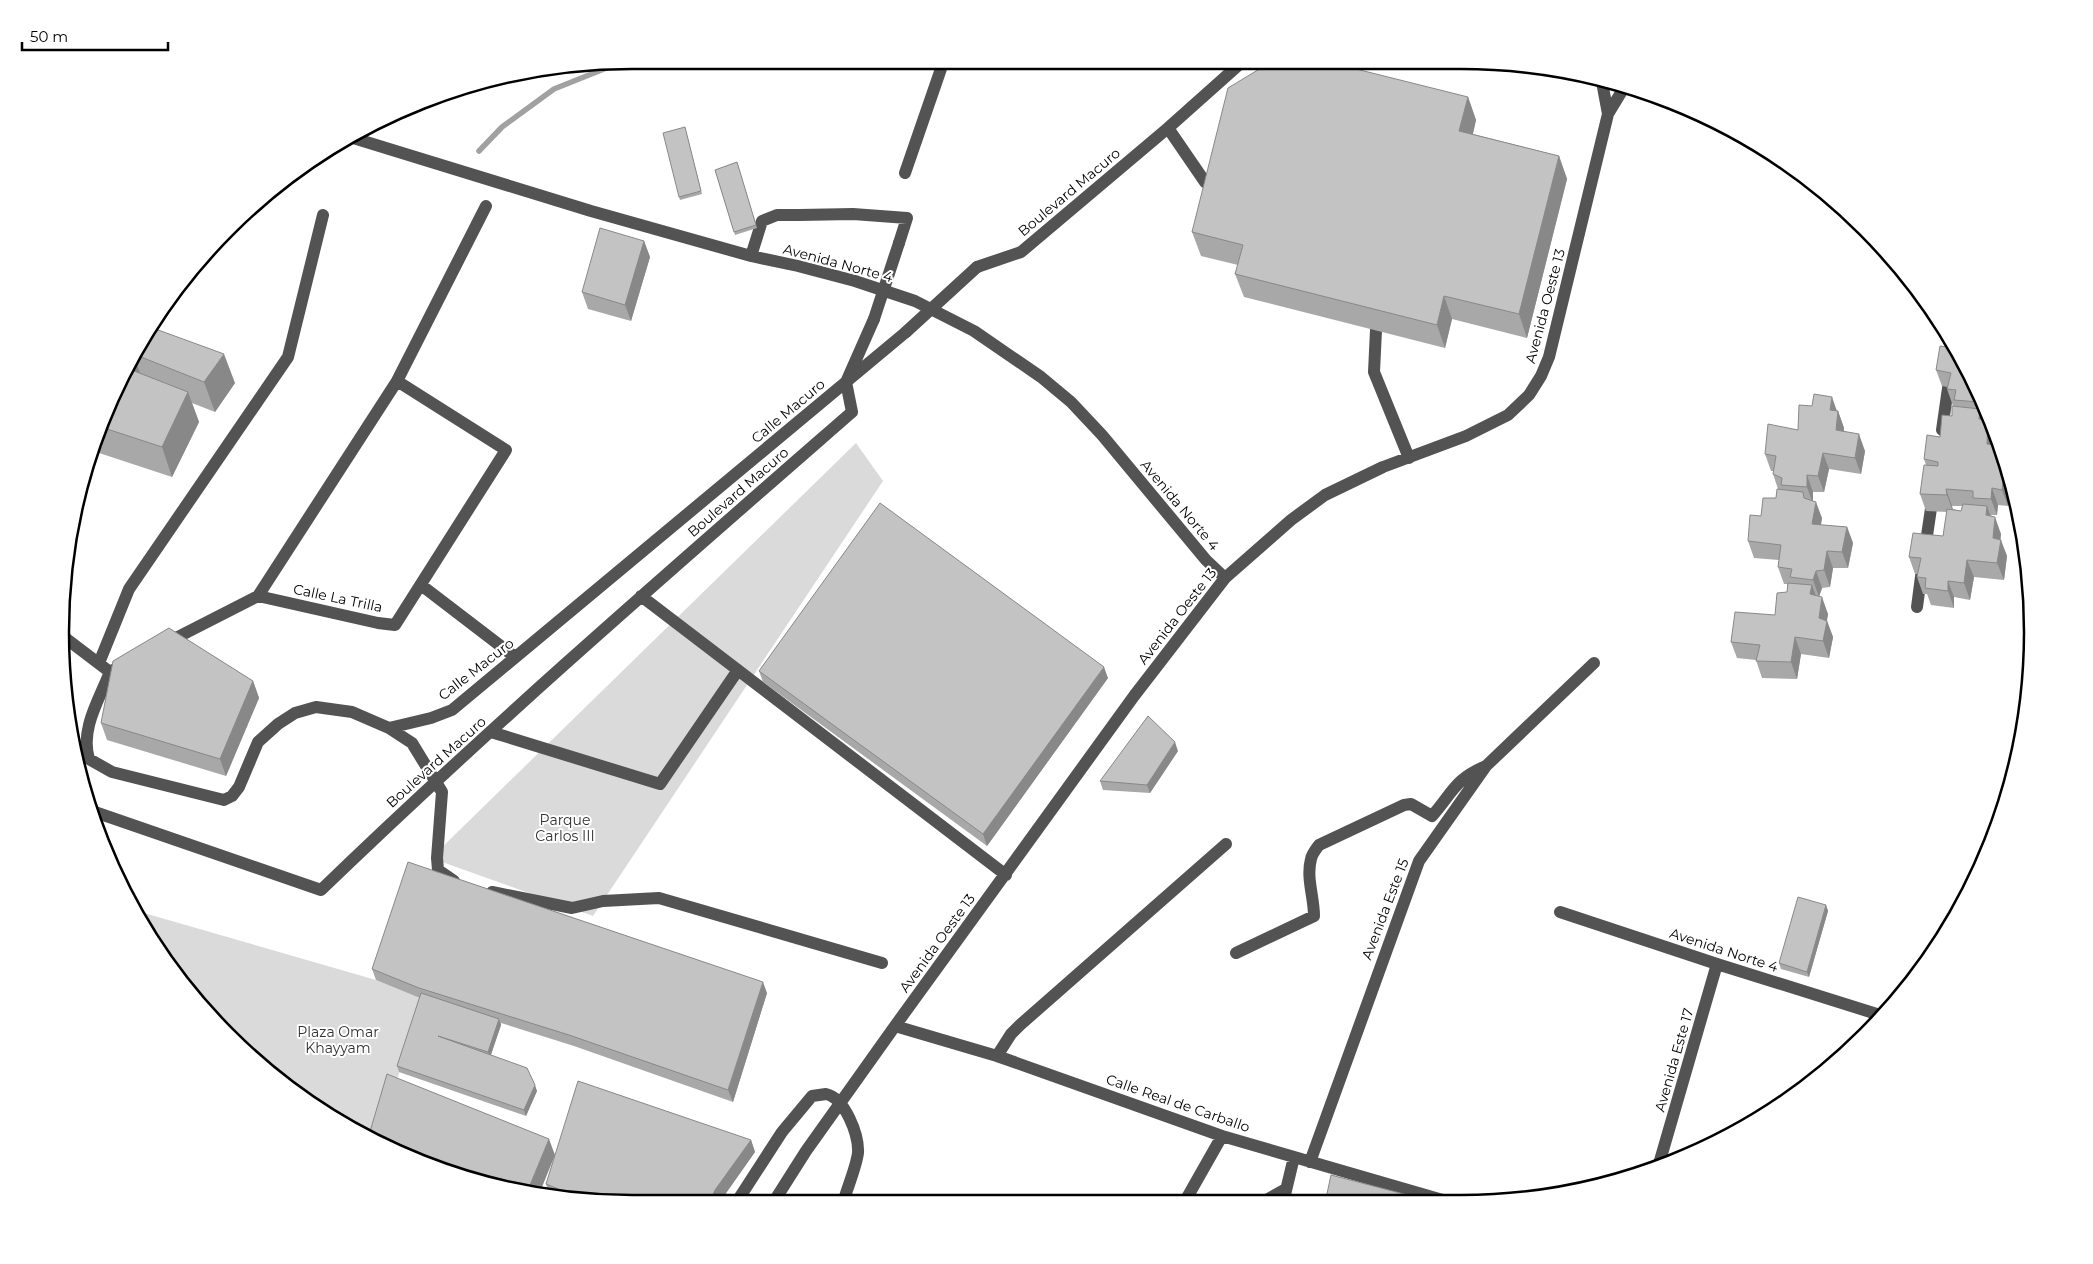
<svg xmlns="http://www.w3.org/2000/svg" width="2093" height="1264" font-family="Montserrat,sans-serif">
<rect width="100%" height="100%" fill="#fff"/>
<path fill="#dadada" d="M856,443L883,481L593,916L431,858Z
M144,913L376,980L423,999L378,1139L314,1107L228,1037L178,980L141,921Z"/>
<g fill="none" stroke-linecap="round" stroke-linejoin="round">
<path stroke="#a1a1a1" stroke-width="5.5" d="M479,151L502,127L554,89L614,65"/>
<path stroke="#535353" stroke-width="12" d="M1602,82L1608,114
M1168,128L1205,182
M350,137L591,211L751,256L798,266L855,281L915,301L974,331L1041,377L1071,402L1102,435L1206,560L1225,578
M905,173L943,63
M751,256L762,221L777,215H799L853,214L907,218L899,243
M977,267L1021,252L1168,128L1242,62
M1376,330L1374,372L1409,458
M847,380L874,319
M1942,430L1954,346
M1925,549L1933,495
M421,585L515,657
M258,596L397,381L486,206
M641,596L1006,875
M1917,607L1922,569
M60,634L110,672L117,668
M166,643L258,596L378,623L395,625L506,450L397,381
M99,663L129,589L288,357L323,215
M110,672C99,700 80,729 89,759L112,772L224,800L232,796L239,787L258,742L278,724L295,713L316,707L352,712L389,728L431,718L452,710L906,332
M389,728L412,743L442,792L437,858L438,870L454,881
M491,732L660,784L738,670
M89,810L321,890C492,725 672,569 852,412L846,382
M492,892L572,908L603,901L659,898L882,963
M1560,912L1717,964L1880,1015
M1236,953L1314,916C1314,897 1306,878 1311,859C1312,854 1316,849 1319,845L1404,805L1411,804L1432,816C1453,792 1455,779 1486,766
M895,1026L997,1056L1222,1136L1453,1203
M997,1056L1011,1034L1020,1025L1226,844
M1310,1162L1419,861L1486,766L1594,663
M1659,1164L1717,964
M736,1203L782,1132L812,1096L826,1094C845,1098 859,1135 858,1153C856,1168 847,1188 843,1203
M773,1203L806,1151L895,1026L1134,696L1225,578L1291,520L1325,495L1383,467L1466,436L1508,415L1529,395L1541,376L1549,357L1608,114L1625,86
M1184,1203L1222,1136
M1261,1203L1286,1189
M1283,1203L1294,1157"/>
<path stroke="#535353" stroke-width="12" d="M874,319L899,243
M906,332L977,267"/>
</g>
<path fill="#a8a8a8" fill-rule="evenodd" d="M1468,97L1476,120L1473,134L1559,156L1567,179L1527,338L1452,319L1445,348L1244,297L1235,274L1238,265L1201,256L1192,232Z
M685,127L702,194L680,200L679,197Z
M737,162L757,228L735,235L715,170Z
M644,241L650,257L631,321L588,309L582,292Z
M150,327L235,383L215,412L192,403L199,422L172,477L90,450Z
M1954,346L1989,412L1986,411L1985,419H1984L1995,436L1994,445H1999L2012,489H2010L2008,506L1998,505L1997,515H1991L2001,534L2000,540L2007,556L2004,580L1974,577L1970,600L1954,597V608L1931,605L1927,594H1923L1917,577L1918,574H1915L1909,557L1943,536L1947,512L1926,511L1920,494L1926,465L1924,459L1940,437L1952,416L1957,406H1953L1947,389V387L1942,386L1936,370L1954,348ZM1952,506H1962L1961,511L1953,509Z
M1837,411H1838L1844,428V431L1865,451L1861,474L1829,469L1824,492H1813V501L1822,518L1821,525L1847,527L1853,543L1848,568H1833L1830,587L1822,588L1819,596L1828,614L1827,621L1833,637L1829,658L1801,654L1797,679L1762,678L1756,660L1737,658L1731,642L1775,615L1787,592V584H1784L1778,567L1779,560L1754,558L1748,541L1761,516L1776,498L1778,489L1773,474V471H1771L1765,454L1798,430Z
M759,671L1108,678L987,846L763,682Z
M253,681L259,698L226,776L107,740L101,723Z
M1178,751L1150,793L1103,790L1100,781Z
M1826,905L1828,911L1809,977L1781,969L1779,963Z
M372,969L767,993L733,1102L574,1046L501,1023V1025L491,1055L537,1091L526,1116L399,1072L397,1066L420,998L376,980Z
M751,1140L755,1152L719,1203H594L549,1194L546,1184L555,1155Z"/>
<path fill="#888" d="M1468,97L1476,120L1468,154L1459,131Z
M1559,156L1567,179L1527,338L1519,314Z
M644,241L650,257L631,321L625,305Z
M1444,296L1452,319L1445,348L1437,325Z
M224,354L235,383L215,412L204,382Z
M135,359L144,384L127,373Z
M188,392L199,422L172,477L162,447Z
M1980,395L1986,411L1985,419L1979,402Z
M1832,397L1838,414L1830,410Z
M1980,409L1986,426L1979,419Z
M1838,411L1844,428L1843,447L1836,430Z
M1988,420L1995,436L1993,461L1987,444Z
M1859,434L1865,451L1861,474L1855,458Z
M1823,453L1829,469L1824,492L1818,476Z
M2004,472L2010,489L2008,506L2002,490Z
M1807,475L1813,492V504L1807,487Z
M1992,488L1998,505L1997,515L1991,499Z
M1946,489L1952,506L1953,512L1947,495Z
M1816,502L1822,518L1818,541L1812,524Z
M1987,506L1993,523L1986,515Z
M1995,517L2001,534L1999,555L1993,538Z
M1847,527L1853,543L1848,568L1842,552Z
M2001,540L2007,556L2004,580L1997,563Z
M1827,551L1833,568L1830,587L1824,570Z
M1967,560L1974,577L1970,600L1964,583Z
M1816,571L1822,588L1819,597L1813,580Z
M1948,581L1954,597V608L1948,591Z
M1812,585L1818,602L1810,594Z
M1822,597L1828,614L1826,624L1827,621L1833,637L1829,658L1823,641L1819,618Z
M1795,637L1801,654L1797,679L1791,662Z
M1104,667L1108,678L987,846L983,834Z
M253,681L259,698L226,776L220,759Z
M1175,742L1178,751L1150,793L1147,785Z
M1826,905L1828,911L1809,977L1807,972Z
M138,910L142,922L137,913Z
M763,982L767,993L733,1102L728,1090Z
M499,1019L501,1025L490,1057L488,1052Z
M535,1085L537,1091L526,1116L524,1110Z
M549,1139L555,1155L540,1192L528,1190Z
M751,1140L755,1152L719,1203H709L715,1190Z"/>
<path fill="#c3c3c3" stroke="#888" d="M1271,62H1328L1468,97L1459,131L1559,156L1519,314L1444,296L1437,325L1235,274L1243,245L1192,232L1228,88Z
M685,127L701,191L679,197L663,133Z
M737,162L756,225L734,232L715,170Z
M600,228L644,241L625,305L582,292Z
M150,327L224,354L204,382L136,355Z
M1940,346L1954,348V346L1980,395L1979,402L1954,400L1956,390L1947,389L1951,373L1936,370Z
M129,369L188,392L162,447L101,427Z
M1814,394L1832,397L1830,410L1838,411L1836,430L1859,434L1855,458L1823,453L1818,476L1807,475V487L1781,485L1782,478L1773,474L1776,456L1765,454L1768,424L1798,430L1799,405L1812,406Z
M1952,406L1980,409L1979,419L1988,420L1987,444L1999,445L2007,472H2004L2002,490L1992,488L1991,499L1973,498V491L1946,489L1947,495L1920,494L1924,465L1938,466V462L1924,459L1927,435L1940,437L1942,415L1952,416Z
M1777,489L1803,492L1804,498L1816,502L1812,524L1847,527L1842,552L1827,551L1824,570L1816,571L1813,580L1790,577L1792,569L1778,567L1781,545L1748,541L1750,515L1761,516L1763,498H1776Z
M880,503L1104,667L983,834L759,671Z
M1963,504L1987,506L1986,515L1995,517L1993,538L2001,540L1997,563L1967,560L1964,583L1948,581V591L1925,588L1926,578L1917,577L1921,558L1909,557L1913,533L1943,536L1947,509L1961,511Z
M1788,583L1812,585L1810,594L1822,597L1819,618L1827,621L1823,641L1795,637L1791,662L1756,661L1760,645L1731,642L1735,612L1775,615L1777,593L1787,592Z
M169,628L253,681L220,759L101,723L113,661Z
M1148,716L1175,742L1147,785L1100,781Z
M408,862L763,982L728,1090L569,1035L419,988L372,969Z
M1798,897L1826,905L1807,972L1779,963Z
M421,993L499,1019L488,1052L438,1036L527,1068L535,1085L524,1110L397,1066Z
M387,1074L549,1139L528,1190L448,1174L369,1135Z
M578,1081L751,1140L715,1190L709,1203H593L546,1184Z
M1331,1175L1431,1201V1203H1325Z"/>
<g text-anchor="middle" stroke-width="4" stroke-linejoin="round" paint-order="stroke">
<g font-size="14" fill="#000" stroke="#fff">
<text transform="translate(1069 192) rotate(-40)" y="5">Boulevard Macuro</text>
<text transform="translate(838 263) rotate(15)" y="5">Avenida Norte 4</text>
<text transform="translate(1545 306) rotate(-75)" y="5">Avenida Oeste 13</text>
<text transform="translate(788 411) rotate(-40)" y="5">Calle Macuro</text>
<text transform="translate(738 492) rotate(-41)" y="5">Boulevard Macuro</text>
<text transform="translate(1180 505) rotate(50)" y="5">Avenida Norte 4</text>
<text transform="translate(338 598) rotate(12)" y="5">Calle La Trilla</text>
<text transform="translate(1177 616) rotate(-52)" y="5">Avenida Oeste 13</text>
<text transform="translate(476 669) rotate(-38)" y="5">Calle Macuro</text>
<text transform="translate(436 762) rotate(-42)" y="5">Boulevard Macuro</text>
<text transform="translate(1385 909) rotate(-69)" y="5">Avenida Este 15</text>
<text transform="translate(937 943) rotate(-54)" y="5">Avenida Oeste 13</text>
<text transform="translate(1724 950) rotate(18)" y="5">Avenida Norte 4</text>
<text transform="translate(1674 1060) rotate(-74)" y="5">Avenida Este 17</text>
<text transform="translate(1178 1103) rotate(19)" y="5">Calle Real de Carballo</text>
</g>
<g font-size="14" fill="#313131" stroke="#fff">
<text x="565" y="825">Parque<tspan x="565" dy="16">Carlos III</tspan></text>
<text x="338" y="1037">Plaza Omar<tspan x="338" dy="16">Khayyam</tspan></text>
</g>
</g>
<path d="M0 0H2093V1264H0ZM632 69H1461A563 563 0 0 1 2024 632V632A563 563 0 0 1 1461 1195H632A563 563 0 0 1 69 632V632A563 563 0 0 1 632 69Z" fill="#fff" fill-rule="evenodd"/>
<path fill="none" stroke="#000" stroke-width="2.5" d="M632 69H1461A563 563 0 0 1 2024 632V632A563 563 0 0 1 1461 1195H632A563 563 0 0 1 69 632V632A563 563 0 0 1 632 69Z"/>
<path d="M22 42v8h146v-8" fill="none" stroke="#000000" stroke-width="2.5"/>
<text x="30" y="42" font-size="15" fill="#000000" stroke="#ffffff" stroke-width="4" paint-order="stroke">50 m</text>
</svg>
